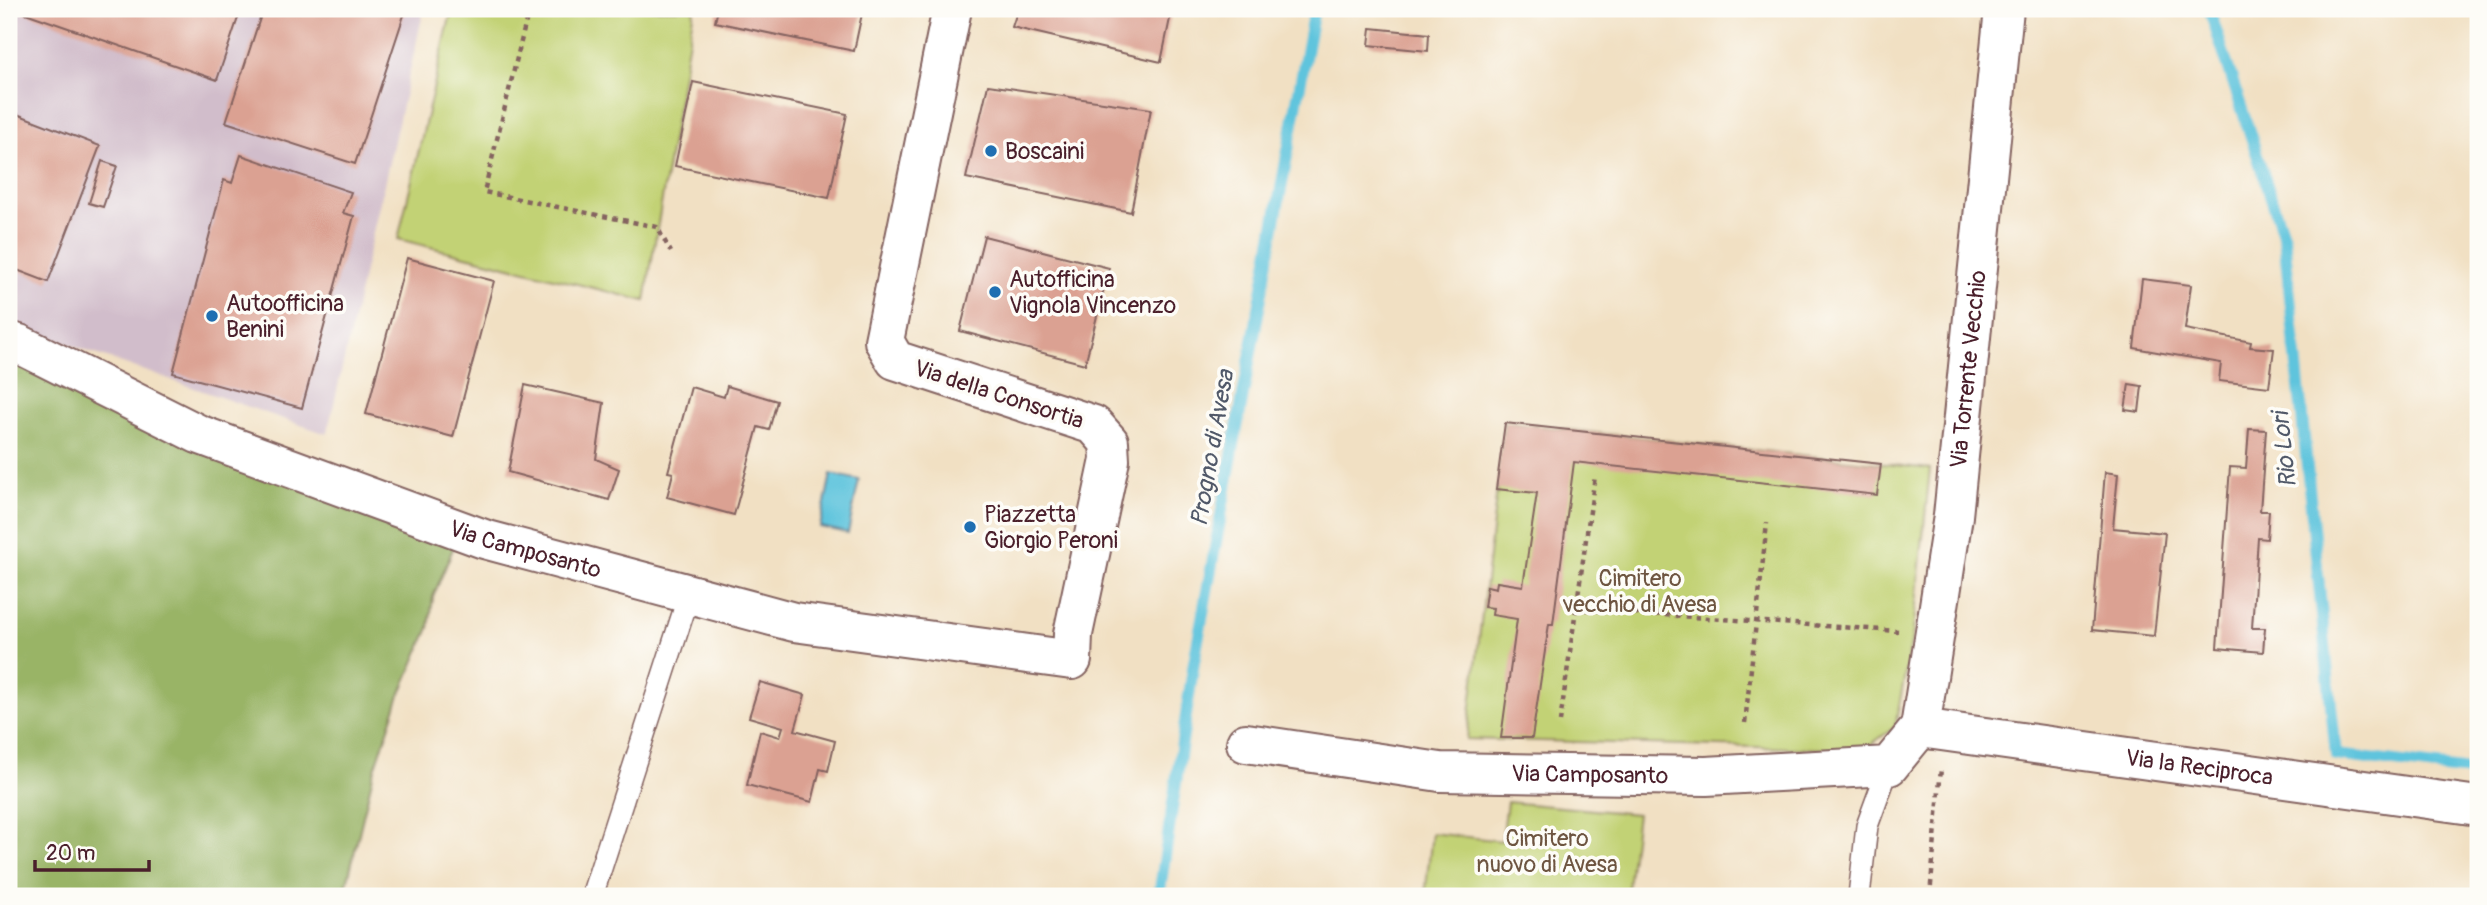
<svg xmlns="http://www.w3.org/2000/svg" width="2487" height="905" font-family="Pangolin,sans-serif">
<rect width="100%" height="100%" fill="#fdfcf7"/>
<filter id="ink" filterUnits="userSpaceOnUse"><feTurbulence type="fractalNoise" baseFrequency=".0143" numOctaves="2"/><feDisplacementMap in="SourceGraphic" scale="14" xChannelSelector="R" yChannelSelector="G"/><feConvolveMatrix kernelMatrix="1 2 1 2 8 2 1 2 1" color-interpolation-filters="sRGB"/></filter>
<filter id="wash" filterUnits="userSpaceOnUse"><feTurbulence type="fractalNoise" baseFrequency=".00686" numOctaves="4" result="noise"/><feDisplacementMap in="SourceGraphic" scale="28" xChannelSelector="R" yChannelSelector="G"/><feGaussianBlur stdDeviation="1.57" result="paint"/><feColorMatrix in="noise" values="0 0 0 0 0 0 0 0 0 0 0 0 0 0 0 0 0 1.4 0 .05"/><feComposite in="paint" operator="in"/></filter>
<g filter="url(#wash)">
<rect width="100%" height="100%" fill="#f1e0c3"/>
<path fill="#d1bdcb" d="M9,9H424L327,434L9,324Z"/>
<path fill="#c2d274" stroke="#867850" stroke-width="2" d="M452,9H694L645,301L398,239Z
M1505,423L1930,469L1913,632L1895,727L1863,750L1467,739Z
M1507,802L1637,814L1627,896H1425L1432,833L1502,841Z"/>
<path fill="#99b466" stroke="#726a48" stroke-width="2" d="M9,354L457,539L433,597L429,628L400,695L373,775L344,896H9Z"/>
<path fill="#5fc4dd" stroke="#547284" stroke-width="2" d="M831,474L859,480L848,533L820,527Z"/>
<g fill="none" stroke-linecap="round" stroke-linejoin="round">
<path stroke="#5fc4dd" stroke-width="12" d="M2209,9L2284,237L2336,755L2478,772
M1159,896L1194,662L1314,9"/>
</g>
<g id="blocks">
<path fill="#dba192" d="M14,9H241L217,80Z
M263,9H406L355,164L226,122Z
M718,9H863L854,51L715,22Z
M1018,9H1172L1161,62L1012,27Z
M1371,28L1429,34L1428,51L1369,45Z
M693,82L847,114L829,198L675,166Z
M988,85L1151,109L1131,212L966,178Z
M9,111L100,146L48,282L9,267Z
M241,155L351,192L343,213L354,216L302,408L173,373L224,180L232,183Z
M102,161L117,166L103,207L89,203Z
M984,236L1109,268L1085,364L960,331Z
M407,258L494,281L453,437L366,414Z
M2142,279L2191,285L2185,329L2251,342L2250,347L2274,349L2269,387L2219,381L2221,363L2134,348Z
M2129,384L2142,386L2139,412L2125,410Z
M525,385L604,403L596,459L619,469L609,500L508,472Z
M727,386L777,401L769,430L758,427L734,515L667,497L673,473L668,472L691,387L724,397Z
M1505,423L1881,464L1877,495L1574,462L1553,624H1549L1532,738H1501L1517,619L1492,615L1493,608L1484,607L1487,586L1496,588L1497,582L1523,586L1537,493L1496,489Z
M2249,429L2266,430L2260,511H2269L2267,539L2258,538L2252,628H2265L2263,652L2217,648L2230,467L2246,468Z
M2105,472L2118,474L2113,528L2165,533L2154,636L2092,630Z
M760,682L805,695L795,730L835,741L828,771L820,769L812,802L747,785L760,731L780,737L783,727L749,717Z"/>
</g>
</g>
<g filter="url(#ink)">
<use href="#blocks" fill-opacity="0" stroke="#846360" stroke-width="2"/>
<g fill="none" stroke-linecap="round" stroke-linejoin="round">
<defs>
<path id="lane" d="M592,896L690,592
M1859,896L1867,826L1889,766"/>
<g id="street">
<path id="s1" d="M9,341L19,344L198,434L484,539L794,622L1072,660L1073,634L1110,460L1109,442L1094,425L895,360L884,341L952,9"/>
<path id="s2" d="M1920,728L1953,516L2004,9"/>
<path id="s3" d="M1920,728L2478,806"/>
<path id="s4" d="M1246,743L1440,772L1706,776L1889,766L1920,728"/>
</g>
</defs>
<use href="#lane" stroke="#846360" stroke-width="24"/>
<use href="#street" stroke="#846360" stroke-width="42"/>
<path stroke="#846360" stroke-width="4.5" stroke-dasharray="5 5" stroke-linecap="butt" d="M529,9L484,192L657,227L671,252
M1575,609L1898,631
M1560,722L1595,476
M1745,723L1767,523
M1930,896L1941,768"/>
<use href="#lane" stroke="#fff" stroke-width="21"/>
<use href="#street" stroke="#fff" stroke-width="38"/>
</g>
</g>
<g fill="#1f6fb2" stroke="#fdfcf7" stroke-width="2.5">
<circle cx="991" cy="151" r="7"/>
<circle cx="995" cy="292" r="7"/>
<circle cx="212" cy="316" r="7"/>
<circle cx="970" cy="527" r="7"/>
</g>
<g text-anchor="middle" stroke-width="7" stroke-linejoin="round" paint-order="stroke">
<g font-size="23" fill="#4a1f2b" stroke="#fdfcf7" text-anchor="start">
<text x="1005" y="159">Boscaini</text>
<text x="1009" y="287">Autofficina<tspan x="1009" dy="26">Vignola Vincenzo</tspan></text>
<text x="226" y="311">Autoofficina<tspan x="226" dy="26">Benini</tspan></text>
<text x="984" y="522">Piazzetta<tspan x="984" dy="26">Giorgio Peroni</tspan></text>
</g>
<g font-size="23" fill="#4a1f2b" stroke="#fdfcf7">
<text dy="8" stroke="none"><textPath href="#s2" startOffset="362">Via Torrente Vecchio</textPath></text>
<text transform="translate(999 394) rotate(18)" y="8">Via della Consortia</text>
<text dy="8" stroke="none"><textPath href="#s1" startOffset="558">Via Camposanto</textPath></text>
<text dy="8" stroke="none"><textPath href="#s3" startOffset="282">Via la Reciproca</textPath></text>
<text dy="8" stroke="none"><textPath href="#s4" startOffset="346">Via Camposanto</textPath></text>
</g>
<g font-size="23" fill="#6e5541" stroke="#fdfcf7">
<text x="1640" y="586">Cimitero<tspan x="1640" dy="26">vecchio di Avesa</tspan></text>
<text x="1547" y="846">Cimitero<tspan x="1547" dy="26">nuovo di Avesa</tspan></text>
</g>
<g font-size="24" font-style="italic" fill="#515969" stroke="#fdfcf7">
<text transform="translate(1212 448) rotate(-80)" y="8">Progno di Avesa</text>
<text transform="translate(2284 450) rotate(-96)" y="8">Rio Lori</text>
</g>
</g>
<rect width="2487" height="905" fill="none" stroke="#fdfcf7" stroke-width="35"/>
<path d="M35 860v10h114v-10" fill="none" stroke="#4a1f2b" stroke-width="3.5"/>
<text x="46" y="860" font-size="21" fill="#4a1f2b" stroke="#fdfcf7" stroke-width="5" paint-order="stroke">20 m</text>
</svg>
